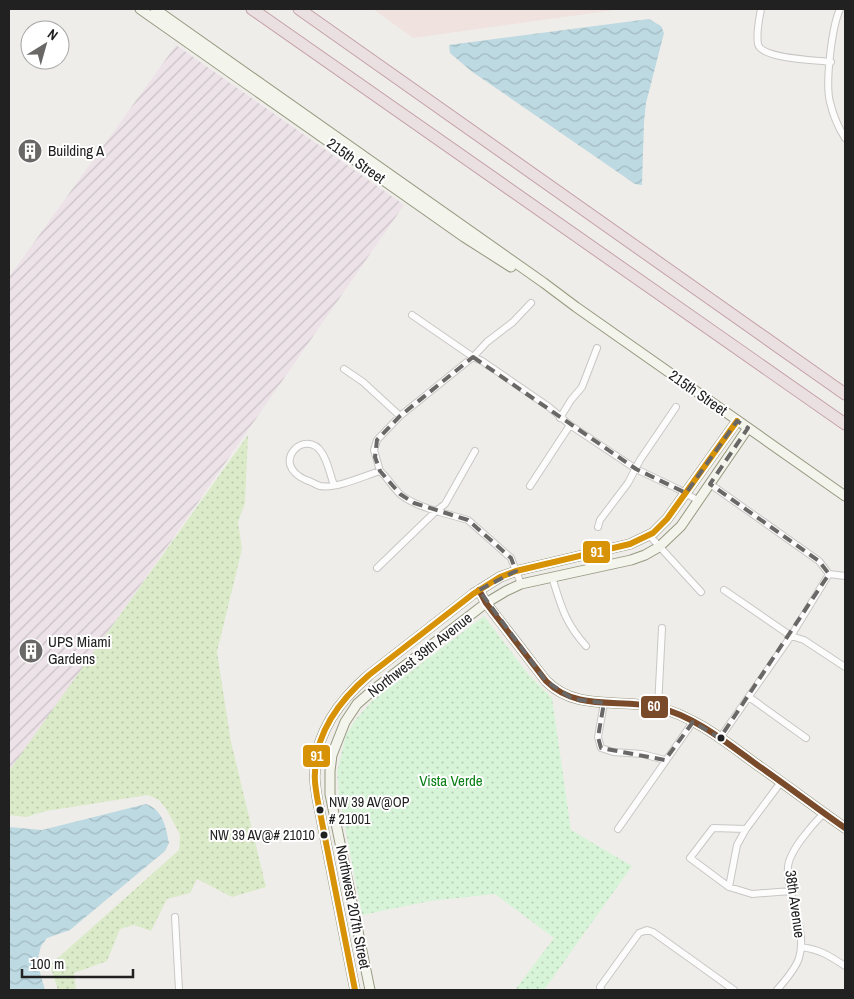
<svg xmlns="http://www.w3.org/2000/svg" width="854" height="999" font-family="'Archivo Narrow',sans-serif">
<defs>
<pattern id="industrial-furrows" width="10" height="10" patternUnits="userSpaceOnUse" patternTransform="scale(1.25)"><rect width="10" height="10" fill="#ece2e8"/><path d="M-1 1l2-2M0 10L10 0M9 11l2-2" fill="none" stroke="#cac2c7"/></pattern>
<pattern id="grass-dots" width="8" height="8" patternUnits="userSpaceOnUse" patternTransform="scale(1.25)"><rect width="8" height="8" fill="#dbebc9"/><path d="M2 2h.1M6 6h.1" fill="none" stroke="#bcc9ac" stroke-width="1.8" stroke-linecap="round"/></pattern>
<pattern id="park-dots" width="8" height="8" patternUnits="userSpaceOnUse" patternTransform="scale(1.25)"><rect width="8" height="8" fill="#d8f4d8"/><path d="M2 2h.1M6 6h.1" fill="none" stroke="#b9d1b9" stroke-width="1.8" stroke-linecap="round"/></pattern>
<pattern id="water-waves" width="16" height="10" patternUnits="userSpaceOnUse" patternTransform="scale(1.25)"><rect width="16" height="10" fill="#bdd9e1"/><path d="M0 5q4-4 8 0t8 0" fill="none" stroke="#a2bac1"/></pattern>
</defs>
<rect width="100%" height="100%" fill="#efede9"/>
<path fill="#f0e2df" d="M373,9H622L413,38Z"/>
<path fill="url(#industrial-furrows)" d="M176,45L404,205L9,775V277Z"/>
<path fill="url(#grass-dots)" d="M248,435L245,503L238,522L242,549L217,652L231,742L266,887L232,897L197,879L190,893L167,899L151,931L134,925L120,929L107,961L74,973L76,990H58L50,965L179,850L180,835L167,810L159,800L148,795L46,811L26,817L9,815V771Z"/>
<path fill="url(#park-dots)" d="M484,616L528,674L552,698L571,830L632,866L544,990H515L554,938L495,894L430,901L362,915L339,796L337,772L346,735L356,719L373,700Z"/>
<path fill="url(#water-waves)" d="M649,19L661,26L664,33L646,103L644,122L642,185L635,184L471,71L450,53L449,45Z
M146,804C163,810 166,827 169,843L165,851L70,930L47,938L41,946L37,962L45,990H9V827L42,830Z"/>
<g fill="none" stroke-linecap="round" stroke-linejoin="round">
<defs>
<path id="street" d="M761,9C759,20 756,33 758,44C761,59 816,60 831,62
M840,9C832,26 825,83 830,102C833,115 838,127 845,138
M412,315L473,357L482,361L549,407L570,425L636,469L678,489L699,501
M344,369L363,382L400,416
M560,418L571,400L582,387L597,348
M380,471L374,450L377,440L400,416L473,357L487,342L513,322L531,303
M710,484L819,561L829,574L845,576
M334,485C330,475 328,462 322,453C306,427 268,463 306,480C311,481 316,485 320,486C336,489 364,476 380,471C388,478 393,488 401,495C411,503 424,507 436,511L445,504L475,451
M530,486L570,425
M598,527L600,520L628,483L640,460L676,407
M649,535L701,592
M377,568L436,511L468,520L511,558L521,584
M552,577C561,606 565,623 586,646
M724,590L791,636L804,640L845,667
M749,697L806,738
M604,703L598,737L601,748L613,752L642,754L665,760
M658,707L662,628
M720,738L791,636L829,574
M713,828L746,829L737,845L729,887L690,858Z
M618,829L693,722
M746,829L781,782
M729,887L752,894L791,891
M175,917L179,990
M801,947C819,949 830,956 845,966
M601,990L600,987L639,933L647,930L653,932L734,990
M777,990C784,982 796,968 799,958C808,930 786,896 788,867C789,851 813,824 824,813"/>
<path id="secondary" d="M140,9L464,237L511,267
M155,9L544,283L576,307L845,496
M479,590L486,603L546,681C577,712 619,698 657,707C694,716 726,742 756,764C786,785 815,807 845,828
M355,990L317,797C316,789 314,781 315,773C315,733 340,700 369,675L473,594L500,577L516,571L630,544L653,533L667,519L737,421
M370,990L330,794V771L332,755L345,722L357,704L373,690L486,603L506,591L521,584L631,560L645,555L659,547L681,526L748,428"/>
<path id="highway" d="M252,9L845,424
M299,9L845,394"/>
</defs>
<use href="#street" stroke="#c8c7c5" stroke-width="8"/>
<use href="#secondary" stroke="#979980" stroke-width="11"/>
<use href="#highway" stroke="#c4a1aa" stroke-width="13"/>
<use href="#street" stroke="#fdfcfc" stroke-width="6"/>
<use href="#secondary" stroke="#f3f4ec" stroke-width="9"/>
<use href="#highway" stroke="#ebe0e1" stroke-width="11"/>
<defs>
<path id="bus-1" d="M479,590L486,603L546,681C577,712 619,698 657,707C694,716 726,742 756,764C786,785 815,807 845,828"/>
<path id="bus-2" d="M355,990L317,797C316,789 314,781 315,773C315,733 340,700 369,675L473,594L500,577L516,571L630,544L653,533L667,519L737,421"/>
</defs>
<use href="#bus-1" stroke="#fff" stroke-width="10"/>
<use href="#bus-2" stroke="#fff" stroke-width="10"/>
<use href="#bus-1" stroke="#7a4b2a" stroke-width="6"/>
<use href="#bus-2" stroke="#d79205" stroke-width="6"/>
</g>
<path fill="none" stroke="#696867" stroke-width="4" stroke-dasharray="10 6" stroke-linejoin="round" d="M473,357L636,469L686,493L737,421L748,428L710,484L819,561L829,574L720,738L693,722L665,760L601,748L598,737L604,703L573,699L546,681L479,590L516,571L511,558L468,520L414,503L400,494L380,471L375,457L377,440L400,416Z"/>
<defs>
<symbol id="building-disc" viewBox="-11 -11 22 22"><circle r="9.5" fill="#696867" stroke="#fff"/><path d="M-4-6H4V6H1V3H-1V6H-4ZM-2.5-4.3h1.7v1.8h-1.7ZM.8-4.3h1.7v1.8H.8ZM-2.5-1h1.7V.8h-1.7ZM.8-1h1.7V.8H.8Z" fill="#fff"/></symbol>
</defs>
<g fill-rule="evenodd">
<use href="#building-disc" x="16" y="137" width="28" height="28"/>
<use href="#building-disc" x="17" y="637" width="28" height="28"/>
</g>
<g fill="#212121" stroke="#fff" stroke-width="2">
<circle cx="721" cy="738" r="4.5"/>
<circle cx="320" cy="810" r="4.5"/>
<circle cx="324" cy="835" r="4.5"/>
</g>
<g text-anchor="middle" stroke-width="4" stroke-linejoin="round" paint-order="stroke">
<g font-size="14" fill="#212121" stroke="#fff" text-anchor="start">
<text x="329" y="807">NW 39 AV@OP<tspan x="329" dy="17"># 21001</tspan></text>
<text x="315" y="840" text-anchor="end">NW 39 AV@# 21010</text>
</g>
<g font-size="15" fill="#212121" stroke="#fff" text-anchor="start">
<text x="48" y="156">Building A</text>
<text x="48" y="647">UPS Miami<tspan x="48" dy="17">Gardens</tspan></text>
</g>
<g font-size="15" fill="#212121" stroke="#fff">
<text transform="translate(356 161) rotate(35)" y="5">215th Street</text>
<text transform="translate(698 393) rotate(35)" y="5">215th Street</text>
<text transform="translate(420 655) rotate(-38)" y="5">Northwest 39th Avenue</text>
<text transform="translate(795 904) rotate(82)" y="5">38th Avenue</text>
<text transform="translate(353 907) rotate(79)" y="5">Northwest 207th Street</text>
</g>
<g font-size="15" fill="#0c8118" stroke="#fff">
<text x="451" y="786">Vista Verde</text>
</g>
</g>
<g stroke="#fff" stroke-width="2">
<rect x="582" y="540" width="29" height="24" rx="5" fill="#d79205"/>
<rect x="640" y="695" width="29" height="24" rx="5" fill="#7a4b2a"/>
<rect x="302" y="744" width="29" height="24" rx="5" fill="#d79205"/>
</g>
<g font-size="14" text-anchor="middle" font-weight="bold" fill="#fff">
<text x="597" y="557">91</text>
<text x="654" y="711">60</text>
<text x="317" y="761">91</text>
</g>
<rect width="854" height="999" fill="none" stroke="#212121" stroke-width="20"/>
<g transform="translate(45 45) rotate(37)"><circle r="24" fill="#ffffff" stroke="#a6a6a6"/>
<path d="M0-4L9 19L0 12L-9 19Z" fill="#696867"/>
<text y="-8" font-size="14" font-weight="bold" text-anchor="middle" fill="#212121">N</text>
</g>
<path d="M22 969v8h111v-8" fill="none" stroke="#212121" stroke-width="2.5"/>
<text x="30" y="969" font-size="15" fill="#212121" stroke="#ffffff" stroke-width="4" paint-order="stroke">100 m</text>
</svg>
